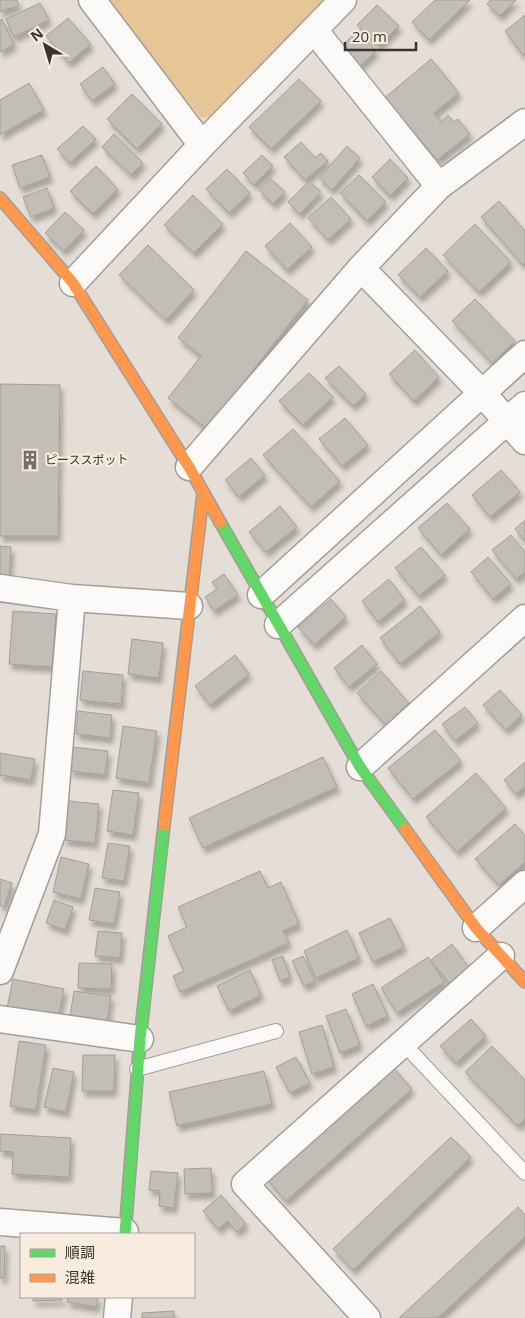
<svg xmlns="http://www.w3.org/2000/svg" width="525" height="1318" font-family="'Open Sans','Noto Sans JP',sans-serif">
<defs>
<filter id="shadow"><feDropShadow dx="3" dy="5.5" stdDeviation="2.5" flood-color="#0004"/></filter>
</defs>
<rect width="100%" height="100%" fill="#e4ded6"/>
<path fill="#e6c697" d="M102,0H323L209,117L201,118Z"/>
<path fill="#c2beb7" stroke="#a39e98" filter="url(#shadow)" d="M0,0H17L19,5L0,12Z
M435,0H470L429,40L412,22Z
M490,0H516L500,16L487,4Z
M40,3L49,20L14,37L6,19Z
M377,5L399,26L379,46L357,25Z
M525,15V54L523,55L505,31Z
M68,18L91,44L69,63L46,36Z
M2,19L14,45L0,52V20Z
M357,31L376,51L359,67L340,48Z
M431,59L459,93L434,113L441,122L448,115L454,122L458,119L470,134L437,160L407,124L404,127L382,100Z
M103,67L115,84L92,101L80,84Z
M299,79L321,101L271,149L249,127Z
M29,83L44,110L0,135V100Z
M132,94L162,124L137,149L107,119Z
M83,126L96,139L70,163L57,149Z
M114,134L143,163L131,175L102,147Z
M301,142L315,158L321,153L328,161L305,180L284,157Z
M347,146L360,158L332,190L319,178Z
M42,155L50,177L20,188L12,165Z
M262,155L273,166L254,185L243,173Z
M390,159L408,178L390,196L372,177Z
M96,166L118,189L93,214L70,191Z
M227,169L250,193L229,213L206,189Z
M359,175L386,202L367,221L340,193Z
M270,178L285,192L273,204L259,190Z
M309,181L321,192L300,214L288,202Z
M47,188L54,208L31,217L23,197Z
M193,195L223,224L194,253L164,225Z
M331,197L351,219L328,240L308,218Z
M499,201L525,231V263L523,265L481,217Z
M65,212L84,230L64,251L45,233Z
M290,223L312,247L287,270L265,246Z
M475,224L511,262L479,292L443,255Z
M148,245L194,290L166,320L119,275Z
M426,248L448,271L420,297L398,275Z
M246,251L308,300L207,429L168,398L201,356L178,338Z
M475,299L515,341L492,363L452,321Z
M415,350L439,377L414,401L389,374Z
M339,366L366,394L353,406L325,378Z
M309,373L333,397L303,425L279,401Z
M0,384L60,385L58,536H0Z
M345,418L368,445L342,466L319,439Z
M293,429L340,481L311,507L263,455Z
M251,458L265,475L239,497L225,480Z
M501,470L520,492L490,517L472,495Z
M447,503L470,529L441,555L418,528Z
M280,506L297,527L266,552L249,532Z
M525,520V541L515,529Z
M511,535L525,552V572L516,579L492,550Z
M0,546L11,547L9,580H0Z
M421,547L445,575L419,596L395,568Z
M488,557L511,584L493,599L471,572Z
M224,574L238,595L214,611L205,597L217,589L212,582Z
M389,579L405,600L378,622L362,601Z
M331,599L346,617L314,645L298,627Z
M420,606L440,632L400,664L380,638Z
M13,611L56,614L52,667L9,664Z
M132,639L163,643L159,678L128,674Z
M362,645L377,664L349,687L334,668Z
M235,655L249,674L210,705L195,686Z
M83,671L123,675L121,704L80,700Z
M381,671L409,703L386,725L357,693Z
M500,690L522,715L506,730L483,705Z
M465,707L478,723L455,741L442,724Z
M78,711L112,715L110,738L76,734Z
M123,726L157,731L149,783L116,778Z
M435,730L461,761L413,799L388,768Z
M73,747L108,751L105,775L70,771Z
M0,753L35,759L31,780L0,775V777Z
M323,757L337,787L203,848L189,818Z
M525,762V787L516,794L504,780Z
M476,773L506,808L457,852L426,817Z
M113,790L139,793L133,835L107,831Z
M68,801L99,804L95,843L64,840Z
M515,824L525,836V862L499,885L475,859Z
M108,843L130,846L124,881L102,878Z
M61,857L89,864L81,899L53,892Z
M260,871L268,888L281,882L299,924L283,931L289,943L180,992L173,976L184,971L168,936L187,927L178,907Z
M0,879L12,883L4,907L0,905Z
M95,888L120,892L114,924L89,920Z
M54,900L73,907L65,930L46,923Z
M390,918L404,947L373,962L359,933Z
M347,930L359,958L316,978L304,951Z
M98,931L122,933L120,958L95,956Z
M452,944L469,968L449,983L431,960Z
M283,956L290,977L280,981L272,960Z
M303,956L315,981L304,986L292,961Z
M428,957L444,982L397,1013L381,988Z
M79,963L112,964L111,989L78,988Z
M250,970L261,995L229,1011L217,986Z
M13,979L64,989L58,1019L7,1008Z
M373,984L388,1016L366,1026L352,994Z
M74,991L111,996L107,1021L70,1016Z
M346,1009L360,1045L340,1053L326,1016Z
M471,1019L486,1036L456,1063L440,1046Z
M322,1025L334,1067L312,1074L299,1032Z
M19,1041L46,1045L36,1110L10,1106Z
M492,1046L525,1080V1119L518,1126L465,1072Z
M83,1055H115L114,1091H82Z
M296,1057L310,1083L290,1093L276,1067Z
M391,1065L412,1089L286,1201L265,1177Z
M53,1068L74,1072L66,1112L44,1107Z
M264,1071L272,1104L177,1126L169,1092Z
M0,1134L71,1138L69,1177L12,1174L13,1152L0,1151Z
M451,1137L471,1157L353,1270L333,1249Z
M211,1168L212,1193L185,1194L184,1169Z
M151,1171L178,1173L174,1208L159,1206L160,1191L149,1190Z
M221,1195L246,1224L237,1232L228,1221L218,1229L203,1211Z
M518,1207L525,1215V1237L438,1318H399Z
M0,1246H5L4,1278H0Z
M33,1297H62V1300L33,1301Z
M68,1297H98L96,1307L67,1302Z
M174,1311V1318H142V1313Z"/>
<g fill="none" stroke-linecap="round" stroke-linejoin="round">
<defs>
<path id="lane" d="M403,1043L525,1173
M137,1069L276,1031"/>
<path id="street" d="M92,0L202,145
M314,30L439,186
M361,268L482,393L525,441
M73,283L202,145L343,0
M189,467L361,268L439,186L525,122
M0,588L72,598L189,606
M261,595L525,354
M278,625L525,405
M360,767L525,618
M476,928L525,884
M0,971L52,834L72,598
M0,1019L140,1039
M0,1222L125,1232
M117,1318L119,1297
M367,1318L245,1184L501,956"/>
<path id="fast" d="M220,522L360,767L405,829
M125,1234L140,1039L164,825"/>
<path id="slow" d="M0,198L73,283L189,467L220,522
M164,825L203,494
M405,829L476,928L525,982"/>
</defs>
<use href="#lane" stroke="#a39e98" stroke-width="16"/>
<use href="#street" stroke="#a39e98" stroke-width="29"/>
<use href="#fast" stroke="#a39e98" stroke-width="14"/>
<use href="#slow" stroke="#a39e98" stroke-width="14"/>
<use href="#lane" stroke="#fbfaf9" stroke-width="14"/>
<use href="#street" stroke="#fbfaf9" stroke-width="26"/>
<use href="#fast" stroke="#63d668" stroke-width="11"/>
<use href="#slow" stroke="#ff974d" stroke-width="11"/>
</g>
<defs>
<symbol id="building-bare" viewBox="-9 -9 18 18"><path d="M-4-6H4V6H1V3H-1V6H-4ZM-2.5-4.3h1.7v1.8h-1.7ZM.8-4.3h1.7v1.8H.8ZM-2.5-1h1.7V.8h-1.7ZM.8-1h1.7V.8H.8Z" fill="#747069" stroke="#f7ecdd" stroke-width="2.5" paint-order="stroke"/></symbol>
</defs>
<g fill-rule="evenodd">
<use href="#building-bare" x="16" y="446" width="28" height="28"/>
</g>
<g text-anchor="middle" stroke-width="4.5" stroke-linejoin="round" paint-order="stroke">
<g font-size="12" fill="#38342e" stroke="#f7ecdd" text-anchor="start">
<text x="45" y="464">ピーススポット</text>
</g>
</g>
<rect x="20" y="1233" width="175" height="65" fill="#f7ecdd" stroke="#aba297"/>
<rect x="30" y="1249" width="25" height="8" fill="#63d668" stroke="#aba297"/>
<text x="65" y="1258" font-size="15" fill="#38342e">順調</text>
<rect x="30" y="1274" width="25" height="8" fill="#ff974d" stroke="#aba297"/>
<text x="65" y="1283" font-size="15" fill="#38342e">混雑</text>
<g transform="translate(45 45) rotate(322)" stroke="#f7ecdd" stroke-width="4" paint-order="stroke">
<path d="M0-4L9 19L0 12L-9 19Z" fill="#38342e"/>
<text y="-8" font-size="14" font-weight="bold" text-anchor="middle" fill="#38342e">N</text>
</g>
<path d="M345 42v8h71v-8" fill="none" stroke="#38342e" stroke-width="2.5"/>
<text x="352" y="42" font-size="15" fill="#38342e" stroke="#f7ecdd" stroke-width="4" paint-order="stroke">20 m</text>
</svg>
